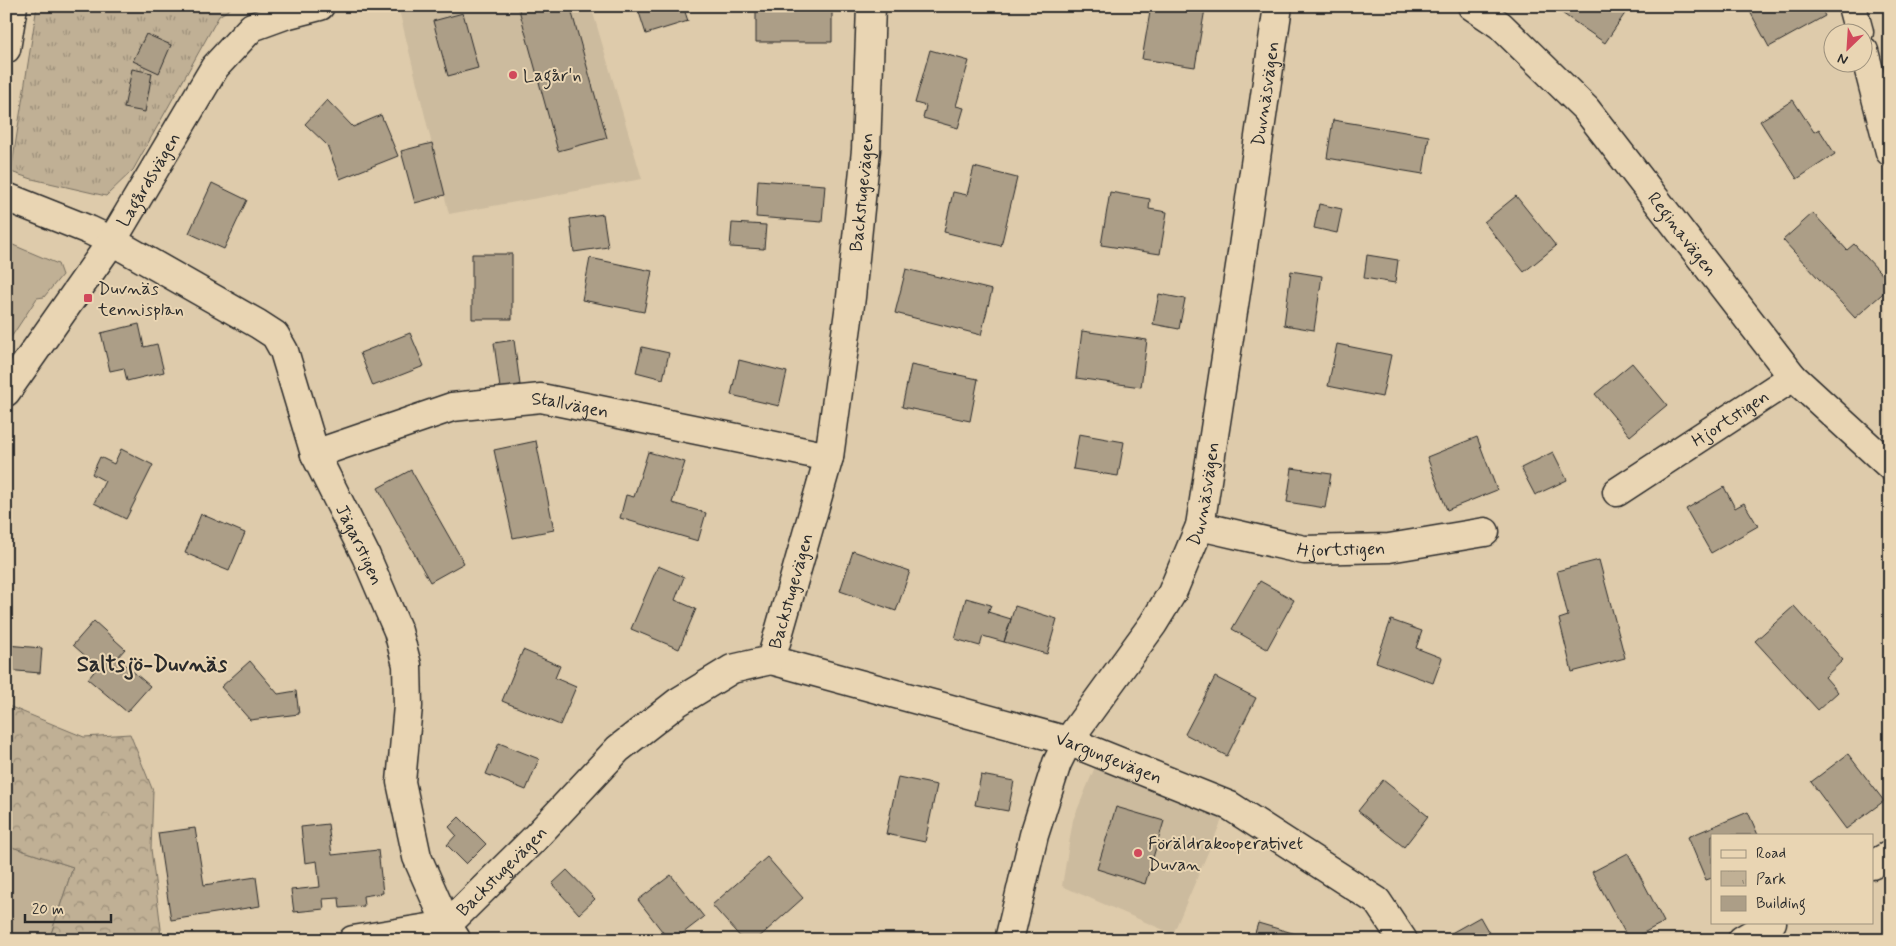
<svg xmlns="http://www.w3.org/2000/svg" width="1896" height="946" font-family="Mynerve,sans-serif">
<defs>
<pattern id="forest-crowns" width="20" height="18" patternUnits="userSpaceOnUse" patternTransform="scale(1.25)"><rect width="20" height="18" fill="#c0b095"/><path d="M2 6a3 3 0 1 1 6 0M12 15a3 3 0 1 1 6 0" fill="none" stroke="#9c8f7a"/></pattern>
<pattern id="park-tufts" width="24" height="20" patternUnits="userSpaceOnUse" patternTransform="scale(1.25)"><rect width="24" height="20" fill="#c0b095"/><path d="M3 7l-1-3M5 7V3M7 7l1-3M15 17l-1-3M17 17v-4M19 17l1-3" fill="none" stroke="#9c8f7a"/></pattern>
</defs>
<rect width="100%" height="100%" fill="#decbab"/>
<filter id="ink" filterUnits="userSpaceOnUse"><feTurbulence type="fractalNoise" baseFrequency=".02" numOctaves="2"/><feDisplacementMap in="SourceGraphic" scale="10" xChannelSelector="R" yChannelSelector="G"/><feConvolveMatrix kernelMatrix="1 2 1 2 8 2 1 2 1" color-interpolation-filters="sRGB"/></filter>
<g filter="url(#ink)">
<path fill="#ccbb9e" d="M398,6H591L642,179L449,214Z
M1095,767L1224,815L1173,934L1062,886L1073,820Z"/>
<path fill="#c0b095" stroke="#766e60" d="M6,242L58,264L62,275L44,297L37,298L6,345Z
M6,845L73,867L49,940H6Z"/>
<path fill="url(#forest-crowns)" stroke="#766e60" d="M6,705L84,737L130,734L153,791L151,849L161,929L158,940H49L73,867L6,845Z"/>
<path fill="url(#park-tufts)" stroke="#766e60" d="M37,6H234L219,16L133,170L106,196L32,179L11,172Z"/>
<path fill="#ac9e87" stroke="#2b2b2b" d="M518,6H570L607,138L558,151Z
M637,6H683L688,21L646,34Z
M756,6H832V42H756Z
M1151,6H1189L1205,9L1195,67L1142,59Z
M1562,6H1630L1605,43L1559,11Z
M1747,6H1820L1825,16L1769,47Z
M463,13L478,68L448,76L433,21Z
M146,34L171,45L159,73L133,61Z
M930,50L969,61L956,106L964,108L958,128L923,118L926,106L915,103Z
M132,69L152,73L145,112L124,108Z
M327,100L353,127L381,115L398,156L340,179L327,145L305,124Z
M1793,100L1814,132L1819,129L1835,154L1797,179L1760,121Z
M1333,120L1429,136L1423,174L1327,158Z
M432,143L445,195L415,203L401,151Z
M974,167L1017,178L1001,246L944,232L953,192L967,195Z
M758,180L825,185L822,222L756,217Z
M212,183L247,200L224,249L189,233Z
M1110,192L1150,199L1149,209L1167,212L1160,254L1101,245Z
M1516,196L1556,246L1524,272L1484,222Z
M1319,204L1342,209L1337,233L1314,228Z
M1813,213L1847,250L1854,244L1890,283V287L1855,318L1783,240Z
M603,214L608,247L574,252L570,219Z
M732,223L766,225L764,249L730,247Z
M472,254H512V319H472Z
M1367,255L1398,260L1395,283L1364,278Z
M590,258L652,271L644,312L582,300Z
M906,269L992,290L981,335L895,313Z
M1291,271L1322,276L1314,330L1284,325Z
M1159,294L1185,299L1179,329L1153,324Z
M139,324L144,347L157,344L164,372L127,381L124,368L110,371L101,333Z
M1082,331L1147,340L1141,387L1076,378Z
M410,333L424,366L373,386L360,353Z
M514,340L520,385L500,388L494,343Z
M1337,344L1391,355L1382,397L1328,386Z
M642,347L669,353L663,379L636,372Z
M739,360L787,372L779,406L731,395Z
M1632,363L1667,405L1630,436L1595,394Z
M911,365L978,379L970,421L902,407Z
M1079,434L1124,442L1118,476L1073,469Z
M1477,437L1497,490L1447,510L1427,457Z
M536,441L554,530L513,538L494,450Z
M121,449L153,465L126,519L94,503L105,481L92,474L100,457L114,464Z
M648,452L685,462L672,503L706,513L698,541L620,518L626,495L634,497Z
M1553,452L1567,480L1535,495L1521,468Z
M1292,468L1331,474L1325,508L1287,502Z
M411,470L464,563L430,582L378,488Z
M1724,487L1735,508L1744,503L1758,526L1711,553L1686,509Z
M201,514L245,533L229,571L185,553Z
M853,551L910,571L896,611L840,591Z
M1599,560L1625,658L1572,672L1559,619L1568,616L1557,571Z
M658,566L684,577L675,600L696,609L679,649L631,629Z
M1260,581L1294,600L1267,649L1232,629Z
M966,598L991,605L988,612L1011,619L1004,642L983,636L980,646L955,639Z
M1015,606L1057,619L1047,654L1004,642Z
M1794,606L1843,660L1825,677L1838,692L1818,710L1755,641Z
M1391,620L1422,631L1416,648L1442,658L1433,683L1376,662Z
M94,621L125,649L117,658L150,686L127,712L88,679L98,667L73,645Z
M6,645L42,648L40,673L6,670Z
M523,650L560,666L555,678L576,687L560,725L502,701Z
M250,661L278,694L296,691L299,714L250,720L221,687Z
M1215,677L1256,698L1227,756L1185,734Z
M499,743L539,759L526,790L486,774Z
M1848,754L1884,801L1846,829L1811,782Z
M981,775L1014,781L1008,811L975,805Z
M898,777L937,785L925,842L886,834Z
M1383,780L1428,816L1404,847L1358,811Z
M1116,807L1164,821L1145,884L1097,869Z
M1748,812L1758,835H1712V878L1706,880L1688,837Z
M459,817L486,844L466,864L447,845L456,835L449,827Z
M328,824L332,855L378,850L383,893L363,896L364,906L340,908L339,898L323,899L324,909L294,912L291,890L320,887L317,861L305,863L301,827Z
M195,828L204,885L256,877L260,906L171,920L158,833Z
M1628,853L1664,922L1630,940H1629L1592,872Z
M767,857L803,898L756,940H743L712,905Z
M567,870L595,899L579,914L552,884Z
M671,875L704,917L674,940H669L638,900Z
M1480,917L1493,940H1448L1446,936Z
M1258,923L1296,934L1295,940H1253Z"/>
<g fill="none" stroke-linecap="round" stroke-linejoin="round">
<defs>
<g id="minor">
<path id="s1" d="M1472,6L1500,25L1586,109L1793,377L1890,466"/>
<path d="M1852,6L1859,32"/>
<path d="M6,49L13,6"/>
<path d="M1864,51L1890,152"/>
<path id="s2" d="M6,197L89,230L112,241L258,324L275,335L284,351L315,454L366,556L398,631L407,665L408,706L401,782L417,857L447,925L456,939"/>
<path id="s3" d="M6,392L112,241L215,67L252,27L285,15L320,6"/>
<path id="s4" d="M315,454L452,407L541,398L829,457"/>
<path id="s5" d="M1617,492L1793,377"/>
<path id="s6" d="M1200,526L1304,550L1389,548L1485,532"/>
<path id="s7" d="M771,660L1068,741L1230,806L1377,901L1403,940"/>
<path d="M1872,865L1890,855"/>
<path id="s8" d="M353,940L447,925L534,839L618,749L678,702L732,669L771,660L829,457L851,297L866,150L871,6"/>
<path id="s9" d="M1009,940L1034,835L1057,763L1068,741L1153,624L1172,593L1200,526L1243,247L1278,6"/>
<path d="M1742,940L1772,922"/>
</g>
</defs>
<use href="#minor" stroke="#2b2b2b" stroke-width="31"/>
<use href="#minor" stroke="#e9d5b3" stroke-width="28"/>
</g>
</g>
<g fill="#d1495b" stroke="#e9d5b3" stroke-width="2">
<circle cx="513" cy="75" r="5"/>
<rect x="83" y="293" width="10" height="10" rx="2.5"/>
<circle cx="1138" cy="853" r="5"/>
</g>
<g text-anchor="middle" stroke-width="4" stroke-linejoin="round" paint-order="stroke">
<g font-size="18" fill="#2b2b2b" stroke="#e9d5b3" text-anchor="start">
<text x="523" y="81">Lagår'n</text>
<text x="98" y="294">Duvnäs<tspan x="98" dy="21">tennisplan</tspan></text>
<text x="1148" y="849">Föräldrakooperativet<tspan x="1148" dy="21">Duvan</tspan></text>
</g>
<g font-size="18" fill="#2b2b2b" stroke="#e9d5b3">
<text dy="6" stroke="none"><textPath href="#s9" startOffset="899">Duvnäsvägen</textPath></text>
<text dy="6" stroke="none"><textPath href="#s3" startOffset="256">Lagårdsvägen</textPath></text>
<text dy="6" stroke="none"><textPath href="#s8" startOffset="998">Backstugevägen</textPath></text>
<text dy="6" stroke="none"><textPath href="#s1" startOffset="312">Reginavägen</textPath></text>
<text dy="6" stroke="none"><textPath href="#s4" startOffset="264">Stallvägen</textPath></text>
<text dy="6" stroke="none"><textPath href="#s5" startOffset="135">Hjortstigen</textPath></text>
<text dy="6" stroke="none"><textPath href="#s9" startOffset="494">Duvnäsvägen</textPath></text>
<text dy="6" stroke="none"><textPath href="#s2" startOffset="530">Jägarstigen</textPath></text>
<text dy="6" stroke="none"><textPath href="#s6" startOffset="144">Hjortstigen</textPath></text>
<text dy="6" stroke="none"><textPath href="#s8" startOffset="592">Backstugevägen</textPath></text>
<text dy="6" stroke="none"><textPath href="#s7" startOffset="352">Vargungevägen</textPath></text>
<text dy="6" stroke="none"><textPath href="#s8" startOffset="172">Backstugevägen</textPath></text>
</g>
<g font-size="22" font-weight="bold" fill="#2b2b2b" stroke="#e9d5b3">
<text x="152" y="671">Saltsjö-Duvnäs</text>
</g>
</g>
<rect width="1896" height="946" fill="none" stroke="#e9d5b3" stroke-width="25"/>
<rect x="12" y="12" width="1871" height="921" fill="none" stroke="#2b2b2b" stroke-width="2" filter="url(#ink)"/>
<rect x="1711" y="834" width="162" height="90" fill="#e9d5b3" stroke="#9d917d"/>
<rect x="1721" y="850" width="25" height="8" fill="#e9d5b3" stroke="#9d917d"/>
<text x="1756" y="858" font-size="15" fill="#2b2b2b">Road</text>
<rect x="1721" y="871" width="25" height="15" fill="url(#park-tufts)" stroke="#9d917d"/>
<text x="1756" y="884" font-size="15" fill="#2b2b2b">Park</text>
<rect x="1721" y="896" width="25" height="15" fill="#ac9e87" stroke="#9d917d"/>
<text x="1756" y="908" font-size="15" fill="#2b2b2b">Building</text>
<g transform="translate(1848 48) rotate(205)"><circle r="24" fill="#e9d5b3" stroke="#9d917d"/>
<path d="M0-4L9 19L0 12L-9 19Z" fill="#d1495b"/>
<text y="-8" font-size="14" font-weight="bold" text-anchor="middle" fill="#2b2b2b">N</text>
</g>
<path d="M25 914v8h86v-8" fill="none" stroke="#2b2b2b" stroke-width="2.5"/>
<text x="32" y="914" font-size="15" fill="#2b2b2b" stroke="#e9d5b3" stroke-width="4" paint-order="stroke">20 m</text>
</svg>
